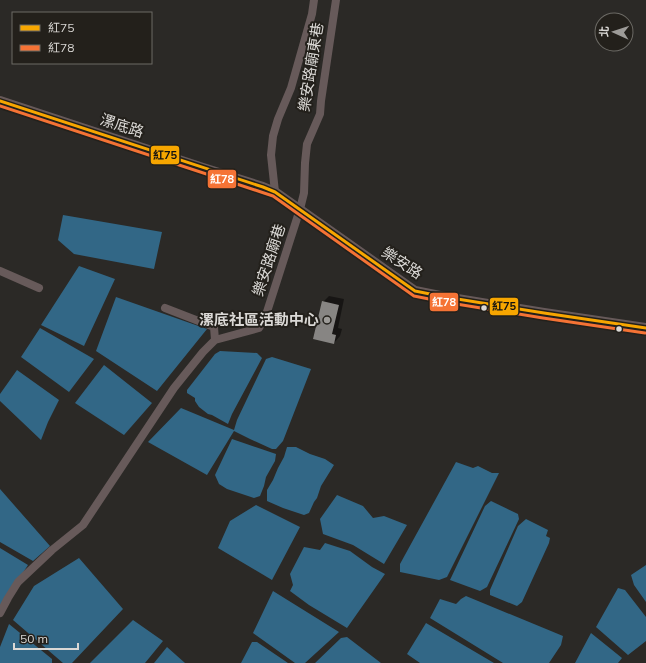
<svg xmlns="http://www.w3.org/2000/svg" width="646" height="663" font-family="Mulish,'Noto Sans TC',sans-serif">
<rect width="100%" height="100%" fill="#2b2926"/>
<path fill="#326786" d="M63,215L162,232L154,269L74,254L58,240Z
M79,266L115,279L84,346L41,325Z
M116,297L207,329L157,391L96,351Z
M40,328L94,359L69,392L21,357Z
M220,351L257,353L262,358L232,414L228,424L212,415L208,414L199,407L195,401V398L187,393V390L215,354Z
M272,357L311,369L283,441L276,449H272L250,439L234,431L207,475L148,442L181,408L234,430L237,420L266,359Z
M104,365L152,403L124,435L75,403Z
M17,370L59,400L48,422L41,440L0,401V394Z
M232,439L276,454L275,461L266,477L264,486L260,496L254,498L227,489L219,484L215,475Z
M287,447H296L310,454L325,459L334,465L321,486L317,498L314,502L309,513L304,515L283,508L267,501V490L273,480L278,468L284,457Z
M456,462L473,468L478,466L492,473H499L447,577L439,580L400,572V564Z
M0,489L50,546L33,561L0,542Z
M337,495L363,506L373,518L384,516L407,525L384,564L353,545L323,534L320,519Z
M491,501L518,514L519,519L487,587L480,591L450,580L485,506Z
M256,505L300,527L272,580L218,548L230,521Z
M526,519L548,530L546,536L550,538L549,543L522,602L517,606L490,595V590L518,526Z
M325,543L350,551L372,567L385,574L347,628L309,605L290,591L293,585L290,574L304,547L320,550Z
M0,548L28,565L0,608Z
M79,558L123,609L72,663H63L13,620L34,586Z
M646,565V602L634,585L631,575Z
M618,588L625,590L646,617V641L628,655L596,627Z
M273,591L339,632L305,663H295L253,633Z
M466,596L563,636L561,645L549,663H503L430,618L440,599L456,604L461,599Z
M133,620L163,641L145,663H90Z
M426,623L494,663H420L407,654Z
M9,624L52,659V663H0V647Z
M591,633L622,658L618,663H575Z
M347,637L381,663H315L341,638Z
M252,642H257L288,663H241Z
M167,647L185,663H154Z"/>
<path fill="#0007" d="M329,296L344,299L338,328L342,329L340,336L334,343L323,302Z"/>
<path fill="#878583" d="M322,301L339,305L332,334L336,335L334,344L313,339Z"/>
<g fill="none" stroke-linecap="round" stroke-linejoin="round">
<path stroke="#675a5a" stroke-width="8" d="M275,192L271,155L273,136L278,119L291,88L312,14L314,0
M0,271L39,288
M165,308L214,327L215,340L259,328L265,318L300,209L304,193L305,163L307,144L320,114L321,101L336,0
M0,613L8,598L18,582L52,550L83,525L174,388L203,352L215,340"/>
<path stroke="#675a5a" stroke-width="10" d="M0,101L203,168L263,187L275,192L415,291L445,297L544,313L646,328"/>
<defs>
<path id="bus-1" d="M0,101L263,187L275,192L415,291L445,297L544,313L646,328"/>
<path id="bus-2" d="M0,106L261,192L273,196L414,296L444,302L543,318L645,333"/>
</defs>
<use href="#bus-1" stroke="#23201b" stroke-width="6"/>
<use href="#bus-2" stroke="#23201b" stroke-width="6"/>
<use href="#bus-1" stroke="#f7a600" stroke-width="3"/>
<use href="#bus-2" stroke="#f57335" stroke-width="3"/>
</g>
<g fill="#dad8d5" stroke="#23201b" stroke-width="1.5">
<circle cx="484" cy="308" r="3.5"/>
<circle cx="619" cy="329" r="3.5"/>
</g>
<circle fill="#9d9b98" stroke="#23201b" stroke-width="1.5" cx="327" cy="320" r="4"/>
<g text-anchor="middle" stroke-width="4" stroke-linejoin="round" paint-order="stroke">
<g font-size="15" fill="#dad8d5" stroke="#23201b">
<text transform="translate(311 67) rotate(-81)" y="5">樂安路廟東巷</text>
<text transform="translate(122 126) rotate(18)" y="5">漯底路</text>
<text transform="translate(269 260) rotate(-72)" y="5">樂安路廟巷</text>
<text transform="translate(402 263) rotate(33)" y="5">樂安路</text>
</g>
<g font-size="15" font-weight="bold" fill="#dad8d5" stroke="#23201b" text-anchor="end">
<text x="319" y="325">漯底社區活動中心</text>
</g>
</g>
<g stroke="#23201b" stroke-width="1.5">
<rect x="150" y="145" width="30" height="20" rx="4" fill="#f7a600"/>
<rect x="207" y="169" width="30" height="20" rx="4" fill="#f57335"/>
<rect x="429" y="292" width="30" height="20" rx="4" fill="#f57335"/>
<rect x="489" y="297" width="30" height="19" rx="4" fill="#f7a600"/>
</g>
<g font-size="11" text-anchor="middle" font-weight="bold" fill="#fff">
<text x="222" y="183">紅78</text>
<text x="444" y="306">紅78</text>
</g>
<g font-size="11" text-anchor="middle" font-weight="bold" fill="#111">
<text x="165" y="159">紅75</text>
<text x="504" y="310">紅75</text>
</g>
<rect x="12" y="12" width="140" height="52" fill="#23201b" stroke="#6c6a65"/>
<rect x="20" y="25" width="20" height="6" fill="#f7a600" stroke="#6c6a65"/>
<text x="48" y="32" font-size="12" fill="#dad8d5">紅75</text>
<rect x="20" y="45" width="20" height="6" fill="#f57335" stroke="#6c6a65"/>
<text x="48" y="52" font-size="12" fill="#dad8d5">紅78</text>
<g transform="translate(614 32) rotate(273)"><circle r="19" fill="#23201b" stroke="#6c6a65"/>
<path d="M0-3L7 15L0 10L-7 15Z" fill="#9d9b98"/>
<text y="-6" font-size="11" font-weight="bold" text-anchor="middle" fill="#dad8d5">北</text>
</g>
<path d="M14 643v6h64v-6" fill="none" stroke="#dad8d5" stroke-width="2"/>
<text x="20" y="643" font-size="12" fill="#dad8d5" stroke="#23201b" stroke-width="3" paint-order="stroke">50 m</text>
</svg>
